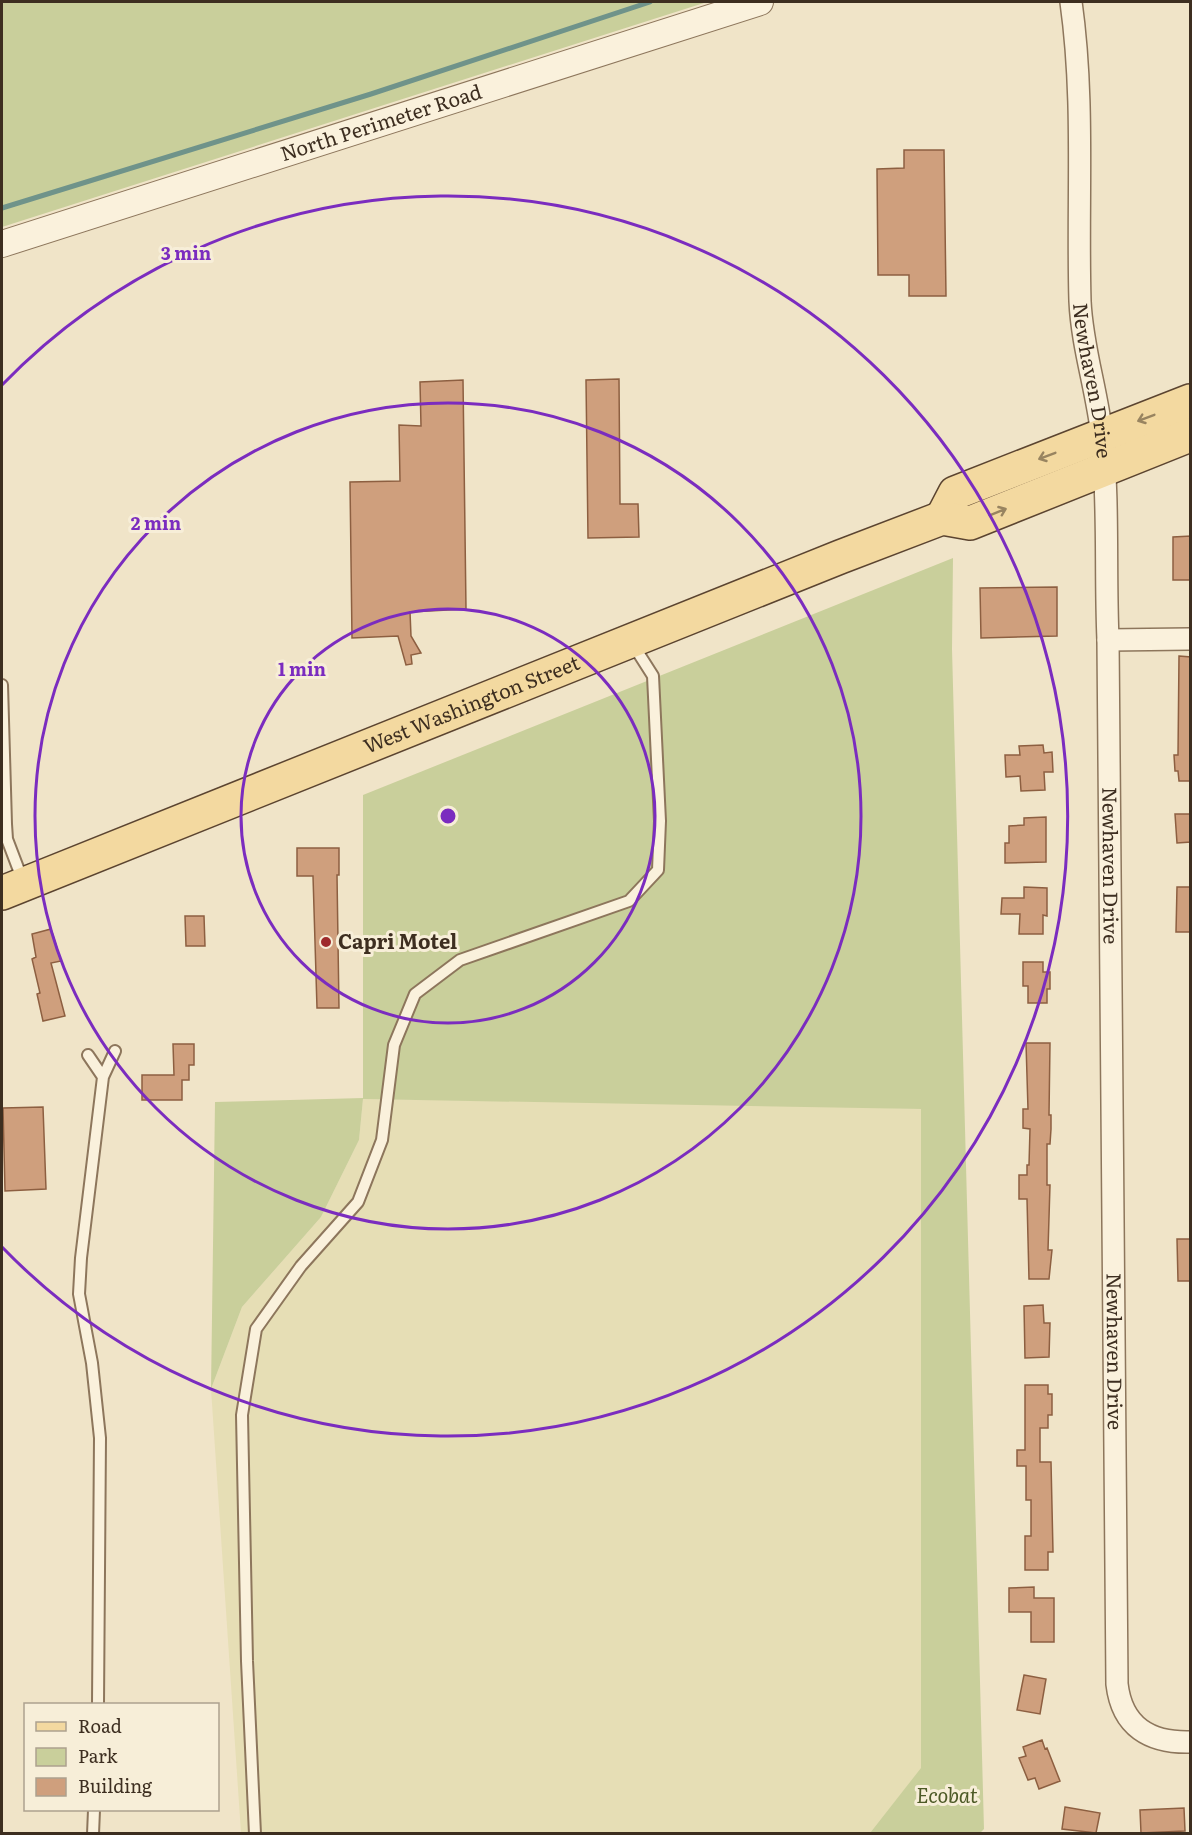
<svg xmlns="http://www.w3.org/2000/svg" width="1192" height="1835" font-family="Literata,serif">
<rect width="100%" height="100%" fill="#f0e4c8"/>
<path fill="#e6deb5" d="M363,1099L782,1105L921,1109V1769L870,1833H241L211,1389L242,1307L321,1217L359,1140Z"/>
<path fill="#c9cf9b" d="M2,2H707L2,227Z
M953,558L952,649L984,1829L979,1834L870,1833L921,1768V1109L363,1099L359,1140L321,1217L242,1307L211,1389L215,1102L363,1098V795Z"/>
<g fill="none" stroke-linecap="round" stroke-linejoin="round">
<path stroke="#6f938a" stroke-width="5" d="M2,208L371,94L650,2"/>
</g>
<path fill="#cf9f7d" stroke="#8d5f41" stroke-width="1.5" d="M904,150H944L946,296H909V275H878L877,169L904,168Z
M619,379L620,504H638L639,537L588,538L586,380Z
M463,380L466,609L410,612L411,636L421,653L411,655L412,664L406,665L398,636L352,638L350,482L400,481L399,425L421,426L420,382Z
M1191,536V580H1173V537Z
M1057,587V636L981,638L980,588Z
M1179,656L1191,657V781H1179L1178,771H1175L1174,755H1178Z
M1043,745L1044,753L1052,752L1053,772H1044L1045,790L1021,791L1020,776L1006,777L1005,755H1020L1019,746Z
M1175,814H1191V842L1177,843Z
M1046,817V862L1005,863V843H1009V826L1024,825V818Z
M297,848H339V875H337L339,1008H317L313,876H297Z
M1024,887L1047,888V916L1043,915V934H1019L1020,914H1001L1002,898H1024Z
M1177,887H1191V932H1176Z
M185,916H204L205,946H186Z
M51,929L61,961L51,963L65,1016L43,1021L37,994L40,993L32,959L36,957L32,934Z
M1023,962H1043V972H1050V989H1047V1003H1028V986H1023Z
M1026,1043H1050L1049,1115H1051V1129L1050,1144H1047V1185H1050L1048,1250H1052L1049,1279H1029L1027,1199H1019V1175H1027V1165H1029L1030,1129L1023,1128V1109H1028Z
M173,1044H194V1065H189V1080H182V1100H142V1075H174Z
M43,1107L46,1189L5,1191L3,1108Z
M1177,1239H1191V1281H1178Z
M1043,1305L1044,1323H1050L1049,1357L1025,1358L1024,1306Z
M1025,1385H1048V1394H1052V1415H1048V1428H1040V1462H1051L1053,1552H1048V1570H1025V1536H1031V1500H1026V1466H1017V1450H1025Z
M1034,1587V1598H1054V1642H1031V1612H1009V1588Z
M1024,1675L1046,1679L1040,1714L1017,1710Z
M1042,1740L1045,1749L1047,1748L1060,1781L1039,1789L1035,1778L1028,1780L1019,1758L1026,1756L1023,1747Z
M1065,1807L1100,1813L1096,1833L1062,1829Z
M1184,1808L1185,1831L1141,1833L1140,1810Z"/>
<g fill="none" stroke-linecap="round" stroke-linejoin="round">
<defs>
<path id="service" d="M2,685L6,824
M2,825L6,824L7,839L23,881
M88,1055L103,1077L115,1051
M98,1704L100,1438L92,1363L79,1294L81,1258L103,1077
M93,1834L94,1810
M255,1834L247,1661L242,1415L256,1329L301,1266L358,1202L382,1140L394,1045L415,994L460,960L629,901L658,870L660,821L653,676L632,643"/>
<g id="minor">
<path id="s1" d="M1071,2C1085,101 1077,201 1080,301C1082,347 1097,390 1102,436C1109,503 1105,572 1108,640L1117,1684C1122,1727 1150,1743 1190,1742"/>
<path d="M1108,640L1190,639"/>
</g>
<g id="tertiary">
<path id="s2" d="M2,244L760,2"/>
</g>
<g id="primary">
<path d="M942,518L955,493L1190,401"/>
<path id="s3" d="M2,893L840,557L942,518L970,523L1190,435"/>
</g>
</defs>
<use href="#service" stroke="#8d765c" stroke-width="14"/>
<use href="#minor" stroke="#8d765c" stroke-width="24"/>
<use href="#tertiary" stroke="#8d765c" stroke-width="28"/>
<use href="#primary" stroke="#5b4430" stroke-width="36"/>
<use href="#service" stroke="#faf1dc" stroke-width="10"/>
<use href="#minor" stroke="#faf1dc" stroke-width="21"/>
<use href="#tertiary" stroke="#faf1dc" stroke-width="26"/>
<use href="#primary" stroke="#f3d9a0" stroke-width="33"/>
</g>
<defs><path id="oneway-shaft" d="M-6 0H5M1.5-3L5.5 0L1.5 3" fill="none" stroke-width="1.6" stroke-linecap="round" stroke-linejoin="round" transform="scale(1.5)"/></defs>
<g stroke="#988460">
<use href="#oneway-shaft" transform="translate(1146 418) rotate(159)"/>
<use href="#oneway-shaft" transform="translate(1047 456) rotate(159)"/>
<use href="#oneway-shaft" transform="translate(998 512) rotate(-22)"/>
</g>
<g fill="none" stroke="#7b2cbf" stroke-width="3">
<circle cx="448" cy="816" r="207"/>
<circle cx="448" cy="816" r="413"/>
<path d="M2 385A620 620 0 1 1 2 1247"/>
</g>
<circle fill="#9e2a2b" stroke="#f7eed8" stroke-width="2" cx="326" cy="942" r="6"/>
<g text-anchor="middle" stroke-width="6" stroke-linejoin="round" paint-order="stroke">
<g font-size="20" fill="#3d2e20" stroke="#f7eed8">
<text dy="7" stroke="none"><textPath href="#s2" startOffset="398">North Perimeter Road</textPath></text>
<text dy="7" stroke="none"><textPath href="#s1" startOffset="380">Newhaven Drive</textPath></text>
<text dy="7" stroke="none"><textPath href="#s3" startOffset="506">West Washington Street</textPath></text>
<text dy="7" stroke="none"><textPath href="#s1" startOffset="866">Newhaven Drive</textPath></text>
<text dy="7" stroke="none"><textPath href="#s1" startOffset="1352">Newhaven Drive</textPath></text>
</g>
<g font-size="20" font-weight="bold" fill="#3d2e20" stroke="#f7eed8" text-anchor="start">
<text x="338" y="949">Capri Motel</text>
</g>
<g font-size="20" font-style="italic" fill="#4d5a26" stroke="#f7eed8">
<text x="947" y="1803">Ecobat</text>
</g>
</g>
<circle cx="448" cy="816" r="9" fill="#7b2cbf" stroke="#f7eed8" stroke-width="3"/>
<g font-size="18" text-anchor="middle" font-weight="bold" fill="#7b2cbf" stroke="#f7eed8" stroke-width="6" stroke-linejoin="round" paint-order="stroke">
<text x="186" y="260">3 min</text>
<text x="156" y="530">2 min</text>
<text x="302" y="676">1 min</text>
</g>
<rect width="1192" height="1835" fill="none" stroke="#3d2e20" stroke-width="6"/>
<rect x="24" y="1703" width="195" height="108" fill="#f7eed8" stroke="#ada18e" stroke-width="1.5"/>
<rect x="36" y="1722" width="30" height="9" fill="#f3d9a0" stroke="#ada18e" stroke-width="1.5"/>
<text x="78" y="1733" font-size="18" fill="#3d2e20">Road</text>
<rect x="36" y="1748" width="30" height="18" fill="#c9cf9b" stroke="#ada18e" stroke-width="1.5"/>
<text x="78" y="1763" font-size="18" fill="#3d2e20">Park</text>
<rect x="36" y="1778" width="30" height="18" fill="#cf9f7d" stroke="#ada18e" stroke-width="1.5"/>
<text x="78" y="1793" font-size="18" fill="#3d2e20">Building</text>
</svg>
